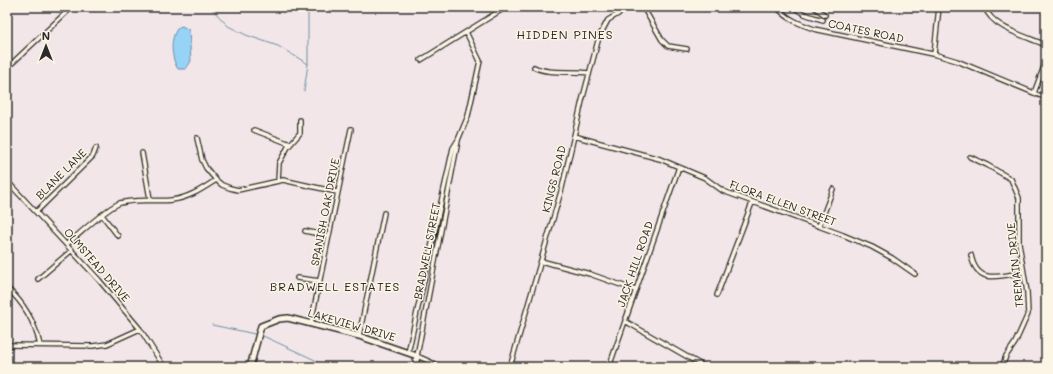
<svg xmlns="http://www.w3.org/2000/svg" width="1053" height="374" font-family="Mali,sans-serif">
<rect width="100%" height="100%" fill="#f3e6e8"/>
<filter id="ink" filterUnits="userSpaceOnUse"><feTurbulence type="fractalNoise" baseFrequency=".025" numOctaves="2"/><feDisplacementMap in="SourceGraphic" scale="8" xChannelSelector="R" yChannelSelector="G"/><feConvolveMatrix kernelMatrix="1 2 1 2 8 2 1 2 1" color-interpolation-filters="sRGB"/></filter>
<g filter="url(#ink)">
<path fill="#97d2f7" stroke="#6c8fa5" d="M182,26L189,30L191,61L186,69H178C171,59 169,36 179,27Z"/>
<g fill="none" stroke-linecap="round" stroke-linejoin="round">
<path stroke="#6c8fa5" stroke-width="1" d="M210,7L228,26L246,35L278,46L308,64
M304,91L308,64V7
M212,325L255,334
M261,335L315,360L324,367"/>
<defs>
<path id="street" d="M643,7L662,40L668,46L687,49
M777,7C787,19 800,24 814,29L937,55L957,61L1046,98
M794,7C804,16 812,16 823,20
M814,7L825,15
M985,7C991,28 1028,37 1046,45
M934,54L939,7
M421,60L466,32
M534,67C549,75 572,70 589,73
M7,68L72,7
M1034,93L1046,61
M254,130L290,144
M574,136L660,159L705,178L723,191L843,235L872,247L892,258L915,274
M197,138L202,160L206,168L216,180L222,185L230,188L238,190L283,180L337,192
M142,153L150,199
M970,157L987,165L1011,179L1019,198V243L1027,292L1028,314L1015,343L1006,356L1002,367
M7,181L99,280L140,329L164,367
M278,181L279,163L288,147L300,133V120
M36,212L93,156L96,148
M102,215L118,236
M819,226L833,189
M305,231L329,236
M67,244C80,234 106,208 120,203C137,198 155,202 172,200C189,198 202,189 216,180
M971,255C977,286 1000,276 1023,272
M541,261L590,274L635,290
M297,278L320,281
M38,279L72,250
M7,288C24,303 35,323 40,345
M717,295L752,203
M625,321L705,367
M311,323L351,129
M359,336L384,213
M7,345L93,346L107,344L140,329
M408,353L453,148L458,140L468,116L480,61L466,32L506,7
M442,367L417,356L458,141
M510,367L562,188L582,101L599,37L608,20L630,7
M609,367L679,167"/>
<path id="secondary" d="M250,367L261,326L279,319L288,318L359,336L417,356L415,367"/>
</defs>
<use href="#street" stroke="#2b2b2b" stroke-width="6"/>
<use href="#secondary" stroke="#2b2b2b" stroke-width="8"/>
<use href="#street" stroke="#fcf5e5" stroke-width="3.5"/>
<use href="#secondary" stroke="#fcf5e5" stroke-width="5"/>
</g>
</g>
<g text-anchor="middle" stroke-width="3" stroke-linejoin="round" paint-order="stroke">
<g font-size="11" fill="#2b2b2b" stroke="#fcf5e5">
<text transform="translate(866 31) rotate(12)" y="4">COATES ROAD</text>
<text transform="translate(61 174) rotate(-45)" y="4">BLANE LANE</text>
<text transform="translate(554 179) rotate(-76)" y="4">KINGS ROAD</text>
<text transform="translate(783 203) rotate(20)" y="4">FLORA ELLEN STREET</text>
<text transform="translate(325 212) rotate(-79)" y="4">SPANISH OAK DRIVE</text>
<text transform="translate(427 251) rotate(-79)" y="4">BRADWELL STREET</text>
<text transform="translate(635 264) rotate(-71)" y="4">JACK HILL ROAD</text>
<text transform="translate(97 265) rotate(49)" y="4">OLMSTEAD DRIVE</text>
<text transform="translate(1015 265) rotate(-96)" y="4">TREMAIN DRIVE</text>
<text transform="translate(352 325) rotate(16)" y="4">LAKEVIEW DRIVE</text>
</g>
<g font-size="12" letter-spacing="1" fill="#2b2b2b" stroke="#fcf5e5">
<text x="565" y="39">HIDDEN PINES</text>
<text x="335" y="291">BRADWELL ESTATES</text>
</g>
</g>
<rect width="1053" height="374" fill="none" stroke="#fcf5e5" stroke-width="24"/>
<rect x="12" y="12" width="1029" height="350" fill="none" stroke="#2b2b2b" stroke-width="1.5" filter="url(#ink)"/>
<g transform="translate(46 46)" stroke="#fcf5e5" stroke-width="3" paint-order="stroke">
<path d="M0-3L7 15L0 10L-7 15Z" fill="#2b2b2b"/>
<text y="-6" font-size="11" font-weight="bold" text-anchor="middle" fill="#2b2b2b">N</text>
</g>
</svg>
